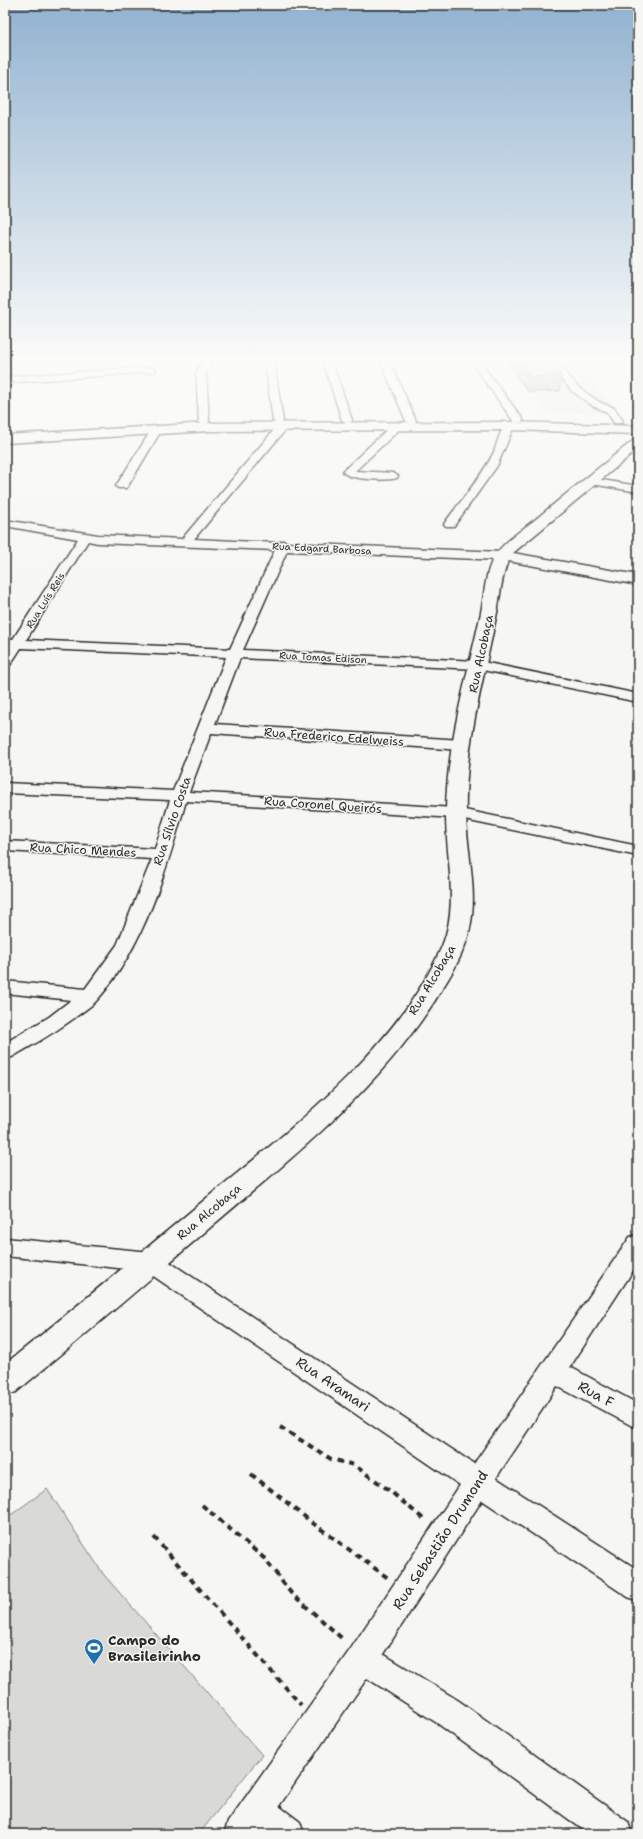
<svg xmlns="http://www.w3.org/2000/svg" width="643" height="1839" font-family="'Shantell Sans',sans-serif">
<rect width="100%" height="100%" fill="#f6f6f2"/>
<filter id="ink" filterUnits="userSpaceOnUse"><feTurbulence type="fractalNoise" baseFrequency=".025" numOctaves="2"/><feDisplacementMap in="SourceGraphic" scale="8" xChannelSelector="R" yChannelSelector="G"/><feConvolveMatrix kernelMatrix="1 2 1 2 8 2 1 2 1" color-interpolation-filters="sRGB"/></filter>
<g filter="url(#ink)">
<path fill="#e7e7e3" d="M506,362H572L619,413H545L532,392H528Z"/>
<path fill="#d9d9d5" stroke="#828280" d="M47,1489L104,1575L262,1755L199,1834H5V1519Z"/>
<g fill="none" stroke-linecap="round" stroke-linejoin="round">
<defs>
<path id="minor" d="M5,362H14L10,374L5,377Z
M203,362H212L206,372L209,422L204,425L199,422L196,372Z
M265,362H274L283,421L282,423L278,424L273,421Z
M323,362H332L352,420L351,422L347,423L342,420Z
M381,362H390L416,421L415,423L411,424L406,421Z
M471,362H480L522,418L523,420L522,422H514Z
M547,362H556L578,387L599,402L614,408L623,421L622,423H614L607,412L593,406L572,391Z
M151,367L156,370L154,372L5,383V377Z
M283,423L287,424L288,426L287,428L194,539L278,543L283,541L288,543L502,552L508,556L502,560L287,551L243,650L478,661L638,694V702L478,669L240,658L215,724L462,740L467,742L470,745L467,748L462,750L211,733L189,792L455,808L638,846V856L455,818L186,801C167,868 144,947 98,999C93,1005 86,1009 81,1013C59,1030 36,1043 12,1057L5,1059V1043L49,1017L71,1000L5,993V981L85,989L117,945L152,859L5,851V841L155,849L170,800L5,793V783L173,791L226,657L21,648L10,665L5,666V651L8,647H5V639H13L78,539L5,526V520L98,535L182,539L279,424ZM88,541L98,543L275,550L230,649L26,640Z
M397,423L401,424L402,426L401,428L355,471L393,473L398,476L397,478C386,481 350,480 343,472L344,470L393,424Z
M509,423L514,426L497,466L454,526H446L444,524C461,500 481,478 494,452C497,444 501,425 509,423Z
M157,426L162,429L128,486L126,488H118L116,486L152,429Z
M590,478L638,486V492L586,483L585,481Z
M638,1235V1263L570,1367L638,1404V1429L557,1386L496,1478L638,1570V1601L628,1597L482,1500L383,1654L459,1701L628,1822L632,1834H589L437,1723L367,1678L279,1806L300,1822L304,1834H224L228,1822L352,1647L460,1485L146,1271L5,1256V1238L151,1252L159,1255L474,1464L630,1237Z"/>
<path id="major" d="M509,422L638,426V434L509,430L210,431L5,443V435L210,423Z
M638,439V449L513,553L638,575V585L508,561C500,581 500,602 495,622C482,686 464,750 466,815C467,853 478,891 470,928C465,954 448,980 434,1002C376,1091 293,1157 213,1225C148,1281 83,1337 16,1392L5,1396V1364C74,1309 141,1253 208,1197C291,1129 399,1047 442,946C460,903 445,856 446,810C447,744 466,681 480,617C485,597 484,571 496,554C505,541 523,529 536,519C568,492 601,466 634,440Z"/>
</defs>
<use href="#minor" stroke="#2b2b2b" stroke-width="3"/>
<use href="#major" stroke="#2b2b2b" stroke-width="3"/>
<path stroke="#2b2b2b" stroke-width="4" stroke-dasharray="6 5" stroke-linecap="butt" d="M280,1427L331,1459L354,1465L390,1491L426,1521
M251,1474L314,1524L388,1578
M202,1505L265,1559L291,1593L345,1641
M154,1537L301,1705"/>
<use href="#minor" fill="#f6f6f2" fill-rule="evenodd"/>
<use href="#major" fill="#f6f6f2" fill-rule="evenodd"/>
</g>
<path fill="#a8a8a5" stroke="#2b2b2b" d="M506,362H550L561,376L560,391L528,392Z"/>
<path fill="#c3c3c0" stroke="#2b2b2b" d="M518,362H550L561,376L530,377Z"/>
</g>
<linearGradient id="sky" x2="0" y2="1"><stop stop-color="#91b2d0"/><stop offset="0.58" stop-color="#fbfbf9"/><stop offset="1" stop-color="#fbfbf9" stop-opacity="0"/></linearGradient>
<rect width="643" height="620" fill="url(#sky)"/>
<defs>
<symbol id="stadium-pin" viewBox="-11 -11 22 30"><path d="M0 17L-7.5 6A9.5 9.5 0 1 1 7.5 6Z" fill="#1f6fb2" stroke="#f6f6f2"/><path d="M0-5a6.5 5 0 1 0 0 10a6.5 5 0 1 0 0-10ZM-3.5-1.8h7v3.6h-7Z" fill="#fff"/></symbol>
</defs>
<g fill-rule="evenodd">
<use href="#stadium-pin" x="83" y="1637" width="22" height="30"/>
</g>
<g text-anchor="middle" stroke-width="3" stroke-linejoin="round" paint-order="stroke">
<g font-size="10" fill="#2b2b2b" stroke="#f6f6f2">
<text transform="translate(322 548) rotate(3)" y="4">Rua Edgard Barbosa</text>
<text transform="translate(45 600) rotate(-58)" y="4">Rua Luís Reis</text>
<text transform="translate(323 657) rotate(3)" y="4">Rua Tomas Edison</text>
</g>
<g font-size="12" fill="#2b2b2b" stroke="#f6f6f2">
<text transform="translate(481 654) rotate(-78)" y="4">Rua Alcobaça</text>
<text transform="translate(334 737) rotate(4)" y="4">Rua Frederico Edelweiss</text>
<text transform="translate(323 805) rotate(4)" y="4">Rua Coronel Queirós</text>
<text transform="translate(172 821) rotate(-71)" y="4">Rua Sílvio Costa</text>
<text transform="translate(83 850) rotate(3)" y="4">Rua Chico Mendes</text>
<text transform="translate(432 980) rotate(-59)" y="4">Rua Alcobaça</text>
<text transform="translate(209 1212) rotate(-40)" y="4">Rua Alcobaça</text>
</g>
<g font-size="14" fill="#2b2b2b" stroke="#f6f6f2">
<text transform="translate(333 1384) rotate(34)" y="5">Rua Aramari</text>
<text transform="translate(596 1394) rotate(29)" y="5">Rua F</text>
<text transform="translate(440 1540) rotate(-57)" y="5">Rua Sebastião Drumond</text>
</g>
<g font-size="14" font-weight="bold" fill="#2b2b2b" stroke="#f6f6f2" text-anchor="start">
<text x="108" y="1645">Campo do<tspan x="108" dy="16">Brasileirinho</tspan></text>
</g>
</g>
<rect width="643" height="1839" fill="none" stroke="#f6f6f2" stroke-width="20"/>
<rect x="10" y="10" width="623" height="1819" fill="none" stroke="#2b2b2b" stroke-width="1.5" filter="url(#ink)"/>
</svg>
